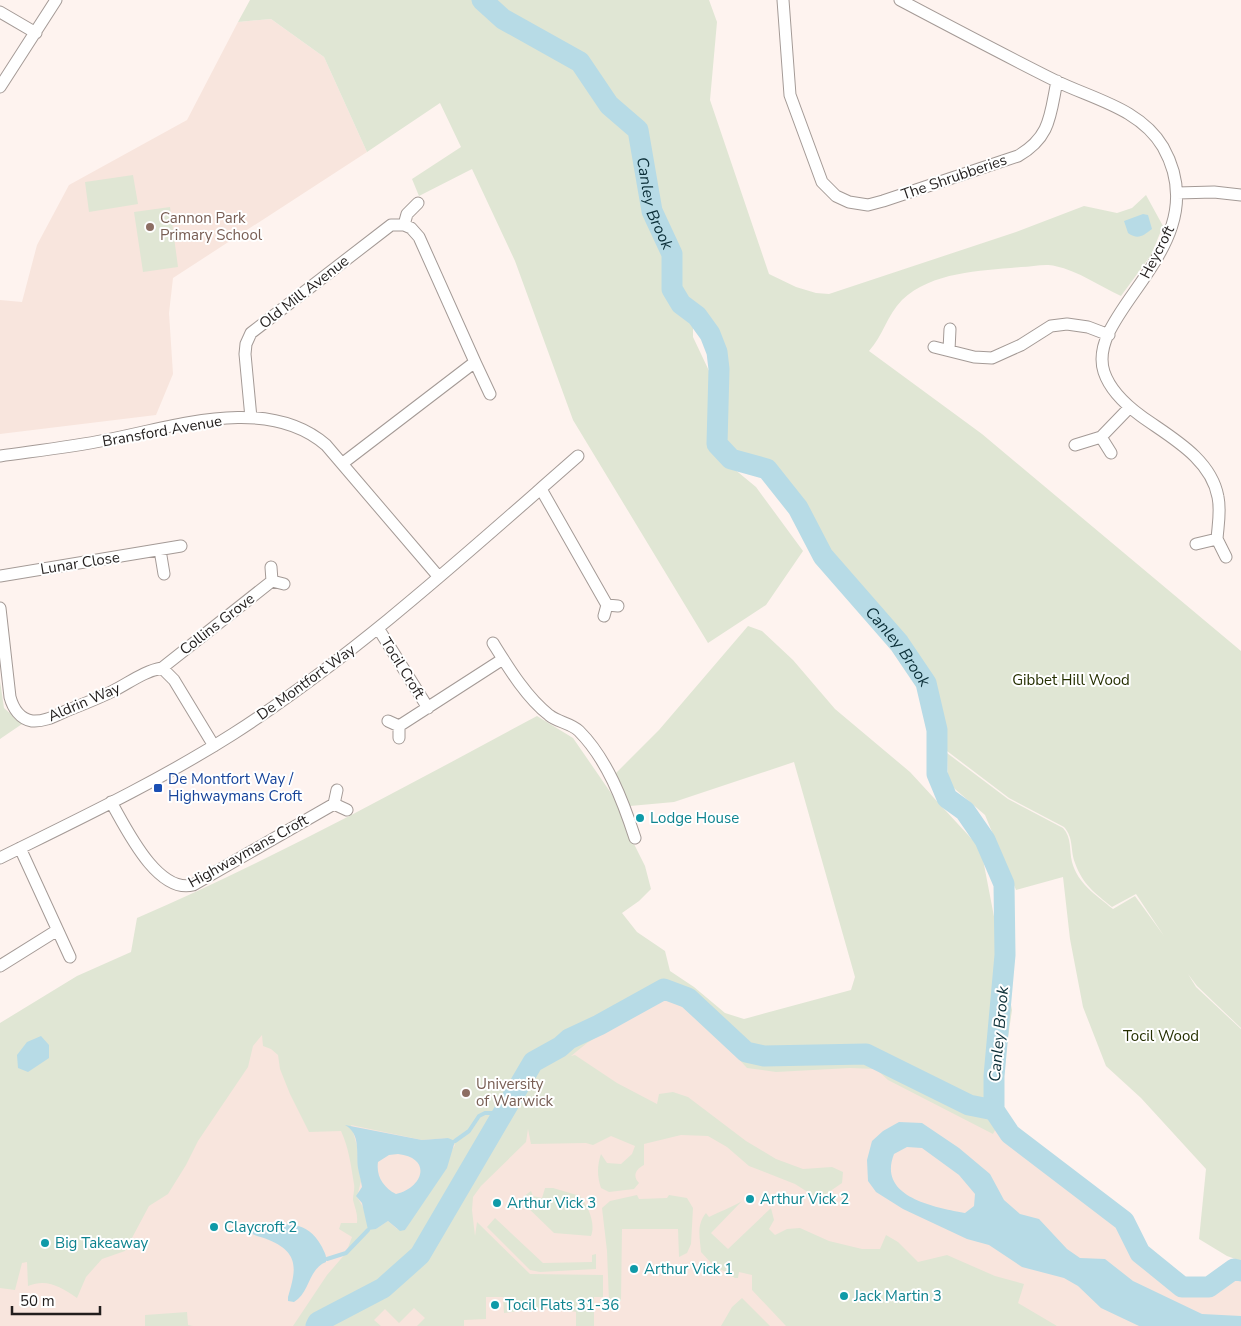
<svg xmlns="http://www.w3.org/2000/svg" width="1241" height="1326" font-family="'Nunito Sans',sans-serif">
<rect width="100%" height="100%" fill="#fef3ef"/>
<path fill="#f8e5dd" d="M271,19L324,57L367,152L173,278L169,313L173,374L156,415L0,434V300L22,302L37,245L69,185L187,120L238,22Z
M664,992L718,1033L877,1066L985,1120L1117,1226L1139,1260L1181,1294L1220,1292L1236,1275L1241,1254V1326H0V1058Z"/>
<path fill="#e0e6d4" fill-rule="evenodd" d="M250,0H709L717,22L710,100L769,274L796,287L816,293L829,294L1016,232L1084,206L1117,213L1132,208L1146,195L1163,226L1151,255L1121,296C1099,286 1079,271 1055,266C1045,263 1032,267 1021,267C982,271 933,271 902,300C887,315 883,336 869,351L982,434L1241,651V1028L1197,986L1188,974L1196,987L1241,1029V1261L1227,1256L1199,1239L1206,1169L1141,1098L1106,1066L1083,1007L1070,939L1063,877L1016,890L985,815L948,783L947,753L1008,799L1063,828C1072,838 1069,849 1072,862C1078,884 1096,895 1113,909L1135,896L1164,936L1136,894L1112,907C1095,893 1083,885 1075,863C1070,850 1074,838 1064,827L1009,798L947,751L941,714L930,678L901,639L825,550L804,507L771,463L734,455L719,442C721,399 735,336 693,309V337L710,373V449L756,487L803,551L766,605L708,643L573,420L515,261L472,169L419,196L412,179L461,147L440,103L367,152L324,57L271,19L238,22Z
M133,175L138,204L89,212L85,182Z
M170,207L178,267L143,272L134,212Z
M748,626L762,631L793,660L835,709L910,772L981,849L1012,1010L1002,1078L1003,1115L993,1134L888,1080L876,1069L850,1068L776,1072L747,1068L721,1040L684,1008L664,996L587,1043L571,1056L575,1055L617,1083L657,1104L659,1094L673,1092L688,1097L746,1141L776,1159L803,1169L832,1167L843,1172L842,1183L826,1194L814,1196L795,1184L749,1166L727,1147L708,1136L681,1135L644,1144V1165C636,1169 632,1176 639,1183L634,1189L609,1192L601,1188C597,1177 597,1165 601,1154L607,1163L621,1164L632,1154L635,1146L611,1136L593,1145L586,1143L531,1144L528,1129L526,1142L481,1186L473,1197L472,1210L475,1236L477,1222L530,1274L603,1275V1297H594V1326H576V1312L553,1307L504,1313L503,1297H486V1319L464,1320V1326H417L425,1318L414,1308L399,1323L385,1309L374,1320L381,1326H293L327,1275L346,1253L352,1237L339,1229L341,1223H357C358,1214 355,1208 353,1200C353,1195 355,1189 354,1184C351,1166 349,1148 341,1131L309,1132L290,1094L280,1069L278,1055L271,1049L263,1046L262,1035L253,1046L248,1067L198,1141L186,1165L168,1194L149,1206L125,1251L102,1259L86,1277L77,1298C61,1287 47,1278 28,1286L27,1262L22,1263L15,1290L0,1288V1023L77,976L131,952L137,918C275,858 405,787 537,716L573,738L622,809L631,838L645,866L651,889L639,901L622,913L637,932L665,951L670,971L694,987L725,1013L744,1019L851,990L855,977L794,762L674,802L630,806L613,776L659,730ZM351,1125L422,1140L448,1138L455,1145L405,1230L397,1229L388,1221L376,1229L357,1197L361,1181L358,1166L357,1146Z
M0,681L4,708L22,724L0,739Z
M545,1188H553L580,1196C588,1206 596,1223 591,1236L554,1233L522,1202L523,1197L531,1191L533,1196L542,1198Z
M637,1195L639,1199L667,1198L669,1195L687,1198L693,1208L691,1244L687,1253L679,1257L678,1229H622L621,1301H609L607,1251L602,1208L610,1201Z
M742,1201L711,1233L728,1249L771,1208L774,1220L769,1229L775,1235L787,1229L800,1228L829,1241L862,1249H880L886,1235L898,1242L918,1262L947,1255L995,1276L1024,1284L1018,1303L1057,1326H786L752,1290V1275L739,1272L738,1278H735L712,1264L701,1252C700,1238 696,1225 706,1213L709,1217C720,1211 731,1208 742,1201Z
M495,1218L543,1263L592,1262V1255L596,1254V1269L540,1272L530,1270L487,1227Z
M742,1298L770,1326H721L732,1307Z
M187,1312L188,1325L193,1326H145V1315Z"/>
<path fill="#b7dbe6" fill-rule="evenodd" d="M1143,214L1148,215L1152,229C1143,236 1138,240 1128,233L1124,221Z
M41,1036L49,1045V1058L28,1072L18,1068L17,1055L27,1042Z
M899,1122L922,1123L959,1148L990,1174L1004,1200L1020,1214L1039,1219L1067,1249L1080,1258L1105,1259L1133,1281L1202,1314L1241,1316V1326H1139L1101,1308L1078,1286L1064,1278L1022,1267L989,1245L967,1239L903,1209L876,1192L868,1181L867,1160L872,1141L883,1131ZM907,1147L922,1148L959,1175L975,1194L974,1206L965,1213C934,1207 877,1197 894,1154Z
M345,1125L422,1140L448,1138L455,1141L447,1168L405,1230L400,1231L388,1221L376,1229L368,1230L362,1203L356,1196L362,1187C361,1180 359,1174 358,1168C356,1152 361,1134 345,1125ZM398,1154C433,1158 423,1188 396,1194C383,1187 376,1176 378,1162L389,1155Z
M259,1223C286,1227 306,1217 322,1247C324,1252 327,1255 326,1262C308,1269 310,1293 294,1302L288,1301V1297C296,1270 300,1253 269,1240C263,1237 257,1237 251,1233L249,1231L251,1225Z"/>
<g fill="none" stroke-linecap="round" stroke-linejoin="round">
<path stroke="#b7dbe6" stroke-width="4" d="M455,1141L469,1131L479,1116L485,1113H504
M327,1259L346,1253L368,1230"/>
<g stroke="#b7dbe6" stroke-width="21">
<path id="s1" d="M482,0L503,19L580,62L609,105L638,130L652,211L672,254V289L681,304L697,316L710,334L717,352L719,369L717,444L731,459L767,469L798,508L823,556L899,643L926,683L937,730V774L947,798L965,811L985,840L1004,884L1005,955L994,1076V1110L1010,1134L1124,1221L1140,1253L1182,1287H1209L1234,1269L1241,1271"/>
<path d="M316,1326L318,1322L383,1288L420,1255L533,1062L560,1047L569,1039L599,1025L664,989L688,998L746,1052L764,1056L866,1054L969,1105L994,1110"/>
</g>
<defs>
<path id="street" d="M783,0L790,95L822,182L836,196L849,202L868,205L883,201L1018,156C1051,137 1050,115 1057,81
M900,0C951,27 1002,54 1054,80C1092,99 1140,108 1163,147C1219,246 1084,311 1104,372C1110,390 1126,405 1141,416C1170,437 1211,458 1218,497C1221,511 1218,525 1217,539
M0,12L36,33
M0,87L56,0
M1177,193L1214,192L1241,195
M934,347L974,357L992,358L1021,345L1051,326L1067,324L1088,327L1109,335
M949,350L950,329
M475,362L490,394
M251,418L245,354L246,344L251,333L391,225H404L407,214L418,203
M1101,437L1129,408
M1075,445L1101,437L1111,453
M0,456C35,451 71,447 106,440C174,427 267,394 326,445L438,576
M343,463L475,362L419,237L411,228L404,225
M541,489L607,605
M1196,544L1217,539L1226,557
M160,550L164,574
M271,567L272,581L284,584
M0,576L181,546
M0,608L10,697C13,708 20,719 32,721C44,722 55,716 66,711C81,705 97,699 113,691C129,683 144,671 162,668L174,680L214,746
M604,616L607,605L618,606
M378,628L428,708
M493,643C508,667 526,697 549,715C557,722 571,723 579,731C607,759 623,801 635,838
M162,668L272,581
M388,721L399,726V738
M399,726L503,659
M337,790L334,804L347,810
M111,802C126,828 157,894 193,885L334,804
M20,848L70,957
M0,858C79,819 159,781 233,734C357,654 467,553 578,456
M0,966L56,931"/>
</defs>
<use href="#street" stroke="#a49a96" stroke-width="13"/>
<use href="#street" stroke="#fff" stroke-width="11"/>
</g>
<g fill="#8d6e63" stroke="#fff" stroke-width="2">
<circle cx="150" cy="227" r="5"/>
<circle cx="466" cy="1093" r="5"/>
</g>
<rect fill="#1a4fb4" stroke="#fff" stroke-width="2" x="153" y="783" width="10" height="10" rx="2.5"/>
<g fill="#0f9aa8" stroke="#fff" stroke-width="2">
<circle cx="640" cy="818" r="5"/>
<circle cx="750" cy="1199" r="5"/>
<circle cx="497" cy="1203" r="5"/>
<circle cx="214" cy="1227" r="5"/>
<circle cx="45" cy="1243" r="5"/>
<circle cx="634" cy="1269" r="5"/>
<circle cx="844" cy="1296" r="5"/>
<circle cx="495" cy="1305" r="5"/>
</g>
<g text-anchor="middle" stroke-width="4" stroke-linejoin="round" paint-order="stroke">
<g font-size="15" fill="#221e1d" stroke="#fff">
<text transform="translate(954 177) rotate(-19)" y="5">The Shrubberies</text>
<text transform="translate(1157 252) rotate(-63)" y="5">Heycroft</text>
<text transform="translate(304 292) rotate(-38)" y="5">Old Mill Avenue</text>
<text transform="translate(162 431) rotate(-10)" y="5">Bransford Avenue</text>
<text transform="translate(80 563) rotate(-9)" y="5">Lunar Close</text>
<text transform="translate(217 624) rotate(-38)" y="5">Collins Grove</text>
<text transform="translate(403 668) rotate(58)" y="5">Tocil Croft</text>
<text transform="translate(306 682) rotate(-36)" y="5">De Montfort Way</text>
<text transform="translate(84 702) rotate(-23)" y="5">Aldrin Way</text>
<text transform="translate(248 851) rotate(-29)" y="5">Highwaymans Croft</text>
</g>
<g font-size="15" fill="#785e54" stroke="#fff" text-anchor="start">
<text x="160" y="223">Cannon Park<tspan x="160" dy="17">Primary School</tspan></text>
<text x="476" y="1089">University<tspan x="476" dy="17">of Warwick</tspan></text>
</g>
<g font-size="15" fill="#252f00" stroke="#fff">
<text x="1071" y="685">Gibbet Hill Wood</text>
<text x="1161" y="1041">Tocil Wood</text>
</g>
<g font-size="15" fill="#164399" stroke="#fff" text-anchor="start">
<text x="168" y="784">De Montfort Way /<tspan x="168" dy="17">Highwaymans Croft</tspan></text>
</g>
<g font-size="15" fill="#0d838f" stroke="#fff" text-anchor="start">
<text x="650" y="823">Lodge House</text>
<text x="760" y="1204">Arthur Vick 2</text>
<text x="507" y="1208">Arthur Vick 3</text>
<text x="224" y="1232">Claycroft 2</text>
<text x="55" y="1248">Big Takeaway</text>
<text x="644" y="1274">Arthur Vick 1</text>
<text x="854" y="1301">Jack Martin 3</text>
<text x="505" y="1310">Tocil Flats 31-36</text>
</g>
<g font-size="16" font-style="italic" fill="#0a2e37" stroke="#fff">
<text dy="6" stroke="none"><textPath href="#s1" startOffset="282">Canley Brook</textPath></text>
<text dy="6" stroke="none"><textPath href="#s1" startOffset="822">Canley Brook</textPath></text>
<text transform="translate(998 1034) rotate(-85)" y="6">Canley Brook</text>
</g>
</g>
<path d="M12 1306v8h88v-8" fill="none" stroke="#221e1d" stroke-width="2.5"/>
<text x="20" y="1306" font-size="15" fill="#221e1d" stroke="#ffffff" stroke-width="4" paint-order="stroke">50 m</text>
</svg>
